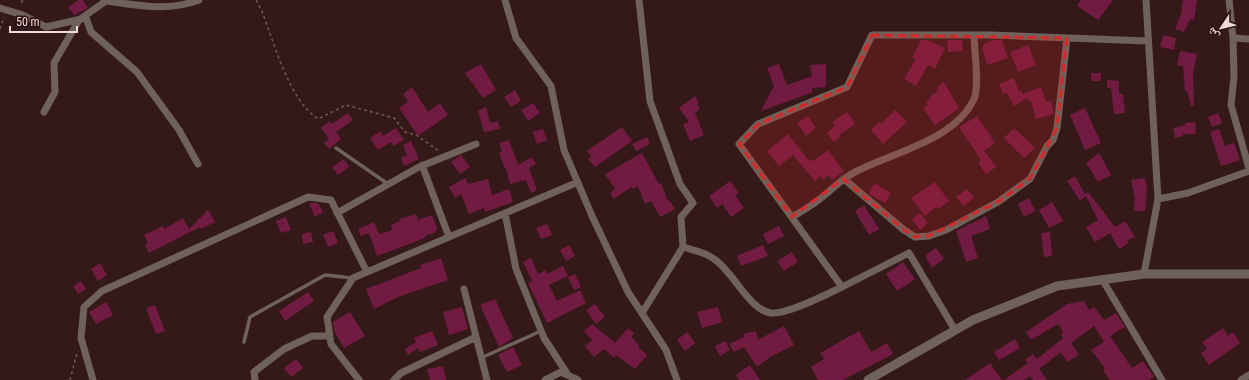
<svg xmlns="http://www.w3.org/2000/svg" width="1249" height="380" font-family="'Roboto Condensed','Noto Naskh Arabic',sans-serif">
<rect width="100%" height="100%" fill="#351918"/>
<path fill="#711b43" d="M78,0H83L88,8L74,15L68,7Z
M1081,0H1113L1098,20L1077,6Z
M1183,0H1197L1194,20L1190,19L1184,32L1175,29L1181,14Z
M1163,35L1176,38L1174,50L1160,47Z
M921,40H927L945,48L935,69L928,65L916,86L904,79L916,59L912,58Z
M947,40H962L963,51L948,52Z
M993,40H1002L1008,58L987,65L982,48L985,43Z
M1028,45L1036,65L1018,72L1010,52Z
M1180,51L1197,54L1193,74L1194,105L1191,106L1187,91H1185L1183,66L1177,65Z
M481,64L496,90L483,98L465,73Z
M779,64L787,85L812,76L810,65L826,64V87L812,88L813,92L761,111L774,86L767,68Z
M1091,73H1101V81H1091Z
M1014,78L1019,91L1021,90L1023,94L1041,87L1046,102L1051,100L1054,114L1036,119L1031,101L1029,102L1028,98L1014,106L1007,93L1003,94L999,84Z
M1107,80L1119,81V94H1123L1125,113L1114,114L1111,88H1107Z
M944,82L959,108L935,125L923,108L928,105L926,102L931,98L930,96L938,91L936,88Z
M412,87L428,112L440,103L448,115L418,136L399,108L408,102L403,94Z
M515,90L521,101L511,107L504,97Z
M695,96L699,103L697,104L700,109L695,113L704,135L690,141L683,124L689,122L679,108Z
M533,103L540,113L528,121L521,110Z
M486,107L490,123L498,121L500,129L484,132L478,111Z
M1085,108L1101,143L1085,150L1070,115Z
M895,110L907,122L883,144L871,130L879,122L881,124Z
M847,112L855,124L839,135L840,137L834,142L827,133L835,126L832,122Z
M348,113L353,120L336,132L341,139L329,149L324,143L329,139L321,128L330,121L332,124Z
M1218,113L1222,123L1212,127L1208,117Z
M808,116L816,128L806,136L797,123Z
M977,116L995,143L984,151L996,167L986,174L978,163L981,160L959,127Z
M1195,122L1196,134H1183V136L1175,138L1173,128L1185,125V123Z
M622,127L632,141L595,167L588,159L591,157L587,151Z
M396,128L404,140L394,146L391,142L378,150L370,138L381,131L383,136Z
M1014,128L1035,148L1024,158L1004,138Z
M543,129L547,140L537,144L533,132Z
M1219,129L1225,146L1234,143L1240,160L1221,166L1210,132Z
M788,134L809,161L812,159L813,161L828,150L844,171L832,180L829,175L823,180L820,176L815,181L793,155L779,166L767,151Z
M647,137L650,144L636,151L632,144Z
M509,140L518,165L532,157L536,164L529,168L537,190L531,193L526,180L510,184L506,168L505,169L499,153L502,152L499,143Z
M411,141L419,159L404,166L401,158L407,155L403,145Z
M642,153L659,184L661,183L668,201L669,200L675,209L660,217L651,201L645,204L638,186L632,189L631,187L614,199L610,193L615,189L605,174Z
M1099,153L1111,175L1098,182L1086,163Z
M461,155L470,167L460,174L451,162Z
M344,159L349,167L338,175L332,167Z
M1075,176L1086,196L1080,201L1067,181Z
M465,178L468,184L488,179L492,195L509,189L513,202L485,212L484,208L469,214L461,194L455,198L449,187Z
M1145,178L1147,190L1145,211H1134L1135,198L1131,180Z
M730,181L739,193L735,195L744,208L731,217L722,204L717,208L709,196Z
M935,182L949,201L938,209L936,207L925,216L911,198Z
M874,183L891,193L885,203L869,194Z
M967,189L974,198L963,206L956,197Z
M1088,192L1115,227L1125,221L1135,237L1127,240L1129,243L1119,249L1110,233L1095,242L1086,227L1098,220L1085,194Z
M1029,198L1035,211L1024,217L1018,204Z
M1052,202L1063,221L1049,228L1039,210Z
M312,203H318L323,212L315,217L309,204Z
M864,205L879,229L869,235L855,211Z
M208,210L215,222L201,229L200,227L149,253L145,245L148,243L144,235L163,226L164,229L183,218L189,229Z
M920,213L928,223L920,230L912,219Z
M416,214L418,220L432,215L437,228L436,232L425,236V238L377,256L369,233L361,236L358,229L374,222L379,234L392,230L391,225L400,221L399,219Z
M986,216L990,229L971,236L978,258L966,262L956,231Z
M286,217L291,230L281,233L276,221Z
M547,224L552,235L541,239L536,228Z
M779,226L784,236L768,244L763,234Z
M333,231L338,243L328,247L323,235Z
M311,232L313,242L303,244L302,234Z
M1050,232L1052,256L1044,257L1041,233Z
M569,245L575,256L566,261L560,250Z
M763,245L768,256L741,266L737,256Z
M936,248L944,259L932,268L926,258L927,254Z
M792,252L798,262L784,271L777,261Z
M441,258L448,280L398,297L374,309L366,289L421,268L420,265Z
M531,258L538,274L546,270L547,274L563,266L568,276L549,285L557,301L580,290L586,303L547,323L528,283L532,281L523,262Z
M903,262L915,279L897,291L886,274Z
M100,263L107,275L98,281L91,269Z
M575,274L581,287L574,290L568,277Z
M81,281L86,289L78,294L73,286Z
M308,292L314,301L285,321L279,311Z
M495,299L513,338L499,347L480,305Z
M1084,301L1089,310L1094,307L1104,320L1116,313L1125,327L1110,336L1132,368L1143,361L1154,377L1149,380H1110L1103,370L1105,368L1091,350L1104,342L1094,326L1071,343L1079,355L1067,362L1061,352L1039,369L1047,380H1033L1030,376L1024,380H1004L1028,363L1025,360L1033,354L1037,359L1063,338L1061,334L1063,332L1058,324L1031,340L1026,332L1067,304Z
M106,302L113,315L96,324L89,312Z
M595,304L605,317L596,324L586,310Z
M155,305L165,331L156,334L146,308Z
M462,307L468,329L449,335L443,312Z
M718,307L722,322L702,328L697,312Z
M350,312L365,336L344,348L334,331L333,322Z
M592,324L615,343L628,328L634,333L631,337L639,345L638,347L647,355L635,369L616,355L614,358L604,349L594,357L585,346L592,340L584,331Z
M784,326L794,345L770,357L757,367L744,347L734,352L729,344L744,337L743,334L756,331L758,340Z
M1223,328L1228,336L1233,332L1240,343L1209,365L1201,353L1207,349L1202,342Z
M432,331L438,345L420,352L418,348L408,355L405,349L416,342L414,338Z
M859,331L871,352L887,343L893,354L843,380H818L811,367L824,359L820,353Z
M687,332L695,343L685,351L677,340Z
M1015,339L1020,348L999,360L994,352Z
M725,341L730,350L720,356L715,346Z
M513,347L522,365L507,372L498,355Z
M296,359L303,368L291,377L284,368Z
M990,363L1002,380H965Z
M750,365L760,380H739L736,375Z
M443,366L446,380H430L427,369Z"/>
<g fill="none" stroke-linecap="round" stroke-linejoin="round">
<path stroke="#715856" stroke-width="1.5" stroke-dasharray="3 3" stroke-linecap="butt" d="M22,0V6
M256,0L262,11C274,43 289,100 318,119L346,105L394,118L405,132L416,135L439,151
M0,29L4,17
M70,380L77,353"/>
<path stroke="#6f625b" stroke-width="3.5" d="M336,148L388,184
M244,342L250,317L325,275L352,278
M481,358L541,331"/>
<path stroke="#6f625b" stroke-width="7" d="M505,0L516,38L551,86L564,150L592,216L628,292L666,350L677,380
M639,0L650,101L680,184L693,203L681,217L683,247L642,313
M1229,0L1233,38L1234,76L1231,105L1249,168
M0,8L23,15L46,27L86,18L91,32L137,72L179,130L198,164
M1233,38L1249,39
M44,112L55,92L54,63L79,20L106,1C137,5 168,12 199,0
M422,165L449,237
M844,179L904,230L915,237L929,236L946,230L998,202L1030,179L1047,146L1053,140L1057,128L1067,38
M1158,199L1188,193L1249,171
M337,213L419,167L476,144
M505,213L516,269L544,338L568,375
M792,217C799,213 806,209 813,204C828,194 840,179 857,171C894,152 955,140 974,99C980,87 974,50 974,35
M683,247C693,250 705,252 714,259C733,271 749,310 771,313C787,315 827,294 842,287
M1144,274L1158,199L1146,0
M1102,279L1162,380
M464,289L487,380
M955,330L909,253L842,287L739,144L758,124L847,87L872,35H990L1148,41
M93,380L81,338L84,307L102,291L308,197L331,200L367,272
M255,380L254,372L284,349L312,336H330
M359,380L331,344L327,317L353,278L578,182
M394,380L401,373L476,337
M545,380L561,372L578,380
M1241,380L1249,375"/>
<path stroke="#6f625b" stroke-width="9" d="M868,380L973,320L1057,286L1144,274H1249"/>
</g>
<path fill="#d62828" fill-opacity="0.2" stroke="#d62828" stroke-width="3" stroke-dasharray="8 5" stroke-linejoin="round" d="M872,35L1067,38L1057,128L1030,179L998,202L929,236L915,237L904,230L843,179L792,217L739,144L758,124L847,87Z"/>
<g transform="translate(1221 28) rotate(235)" stroke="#2b100f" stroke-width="3" paint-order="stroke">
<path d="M0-3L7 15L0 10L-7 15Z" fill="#eedad8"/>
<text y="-6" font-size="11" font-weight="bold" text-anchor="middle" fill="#eedad8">ش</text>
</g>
<path d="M10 26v6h67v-6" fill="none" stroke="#eedad8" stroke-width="2"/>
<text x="16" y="26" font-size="12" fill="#eedad8" stroke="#2b100f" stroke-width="3" paint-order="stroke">50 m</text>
</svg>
